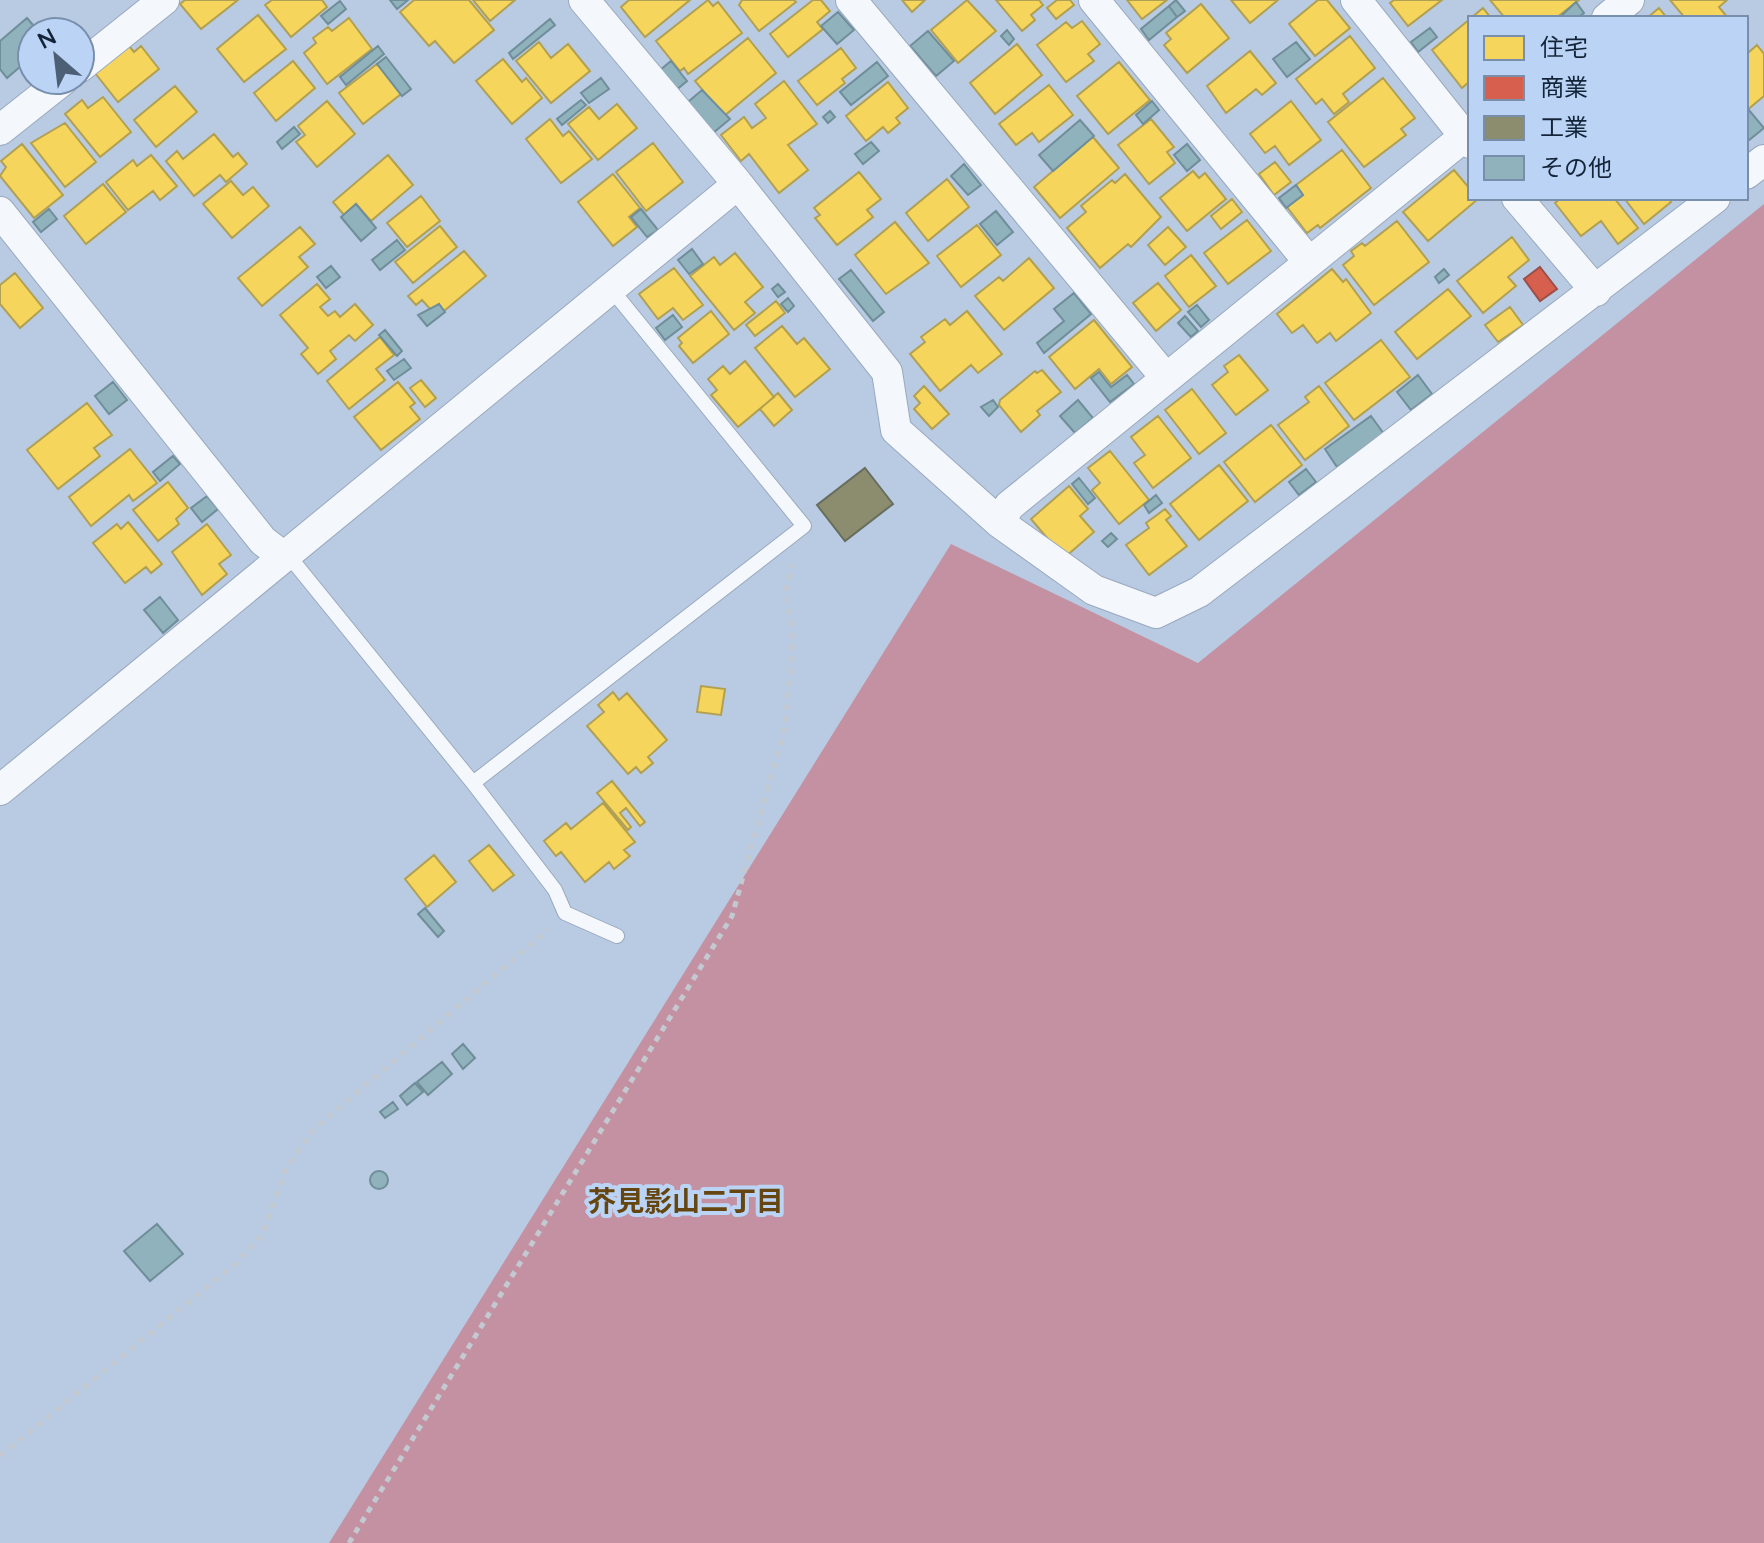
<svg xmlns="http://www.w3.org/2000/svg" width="1764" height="1543" font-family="Lato,'Noto Sans JP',sans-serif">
<rect width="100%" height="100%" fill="#b8cbe3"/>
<path fill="#c491a2" d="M1764,204V1543H329L951,544L1198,663Z"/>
<path fill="#f6d55c" stroke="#b2a052" stroke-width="2" d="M185,0H238L201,29L180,4Z
M272,0H322L327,7L291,37L265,5Z
M414,0H469L494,30L454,63L435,41L429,46L400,12Z
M473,0H515L490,21Z
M629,0H690L645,37L621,7Z
M708,0L713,6L718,2L742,33L688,74L684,68L680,71L656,41Z
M742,0H794L796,2L759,31L739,5Z
M813,0H821L830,11L817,22L823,29L788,57L770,34Z
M902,0H925L912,12Z
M967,0L996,31L958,63L931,30Z
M996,0H1039L1043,5L1031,15L1035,20L1022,31Z
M1057,0H1070L1074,5L1056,19L1047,8Z
M1127,0H1167L1142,19Z
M1231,0H1278L1250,23Z
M1318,0H1327L1350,28L1315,56L1289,24Z
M1394,0H1442L1408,26L1390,3Z
M1490,0H1579L1556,18H1505Z
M1670,0H1727L1719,7L1728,18H1685Z
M1201,4L1229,38L1187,73L1164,45L1171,39L1166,33Z
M1483,8L1491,18H1471Z
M1659,8L1667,18H1647Z
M258,15L286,49L244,82L217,49Z
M349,18L372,49L327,84L304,53L316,43L313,38L328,27L332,31Z
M1470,19V81L1462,88L1432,50Z
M1082,21L1100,44L1088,54L1094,61L1066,82L1037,45L1066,22L1072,28Z
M1350,36L1375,68L1343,94L1349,102L1334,114L1322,99L1316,104L1296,79Z
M748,38L776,73L724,116L695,81Z
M539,42L551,58L568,44L590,71L551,103L516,61Z
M1017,44L1042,75L995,114L970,83Z
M1757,45L1764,54V96L1746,111V48L1749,52Z
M129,46L134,52L141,46L159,69L118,102L95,73Z
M841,48L856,68L842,79L845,83L817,105L798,81Z
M1250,51L1276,83L1262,95L1256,89L1226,113L1207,86Z
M503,59L522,82L526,78L542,98L512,124L476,81Z
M293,61L315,88L276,121L254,93Z
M1119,62L1150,100L1108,134L1077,96Z
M377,64L401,94L363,124L339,93Z
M1383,78L1415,118L1401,129L1406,135L1364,167L1328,122Z
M784,81L817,124L788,145L808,170L779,193L749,154L741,161L721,135L744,117L752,128L766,118L755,104Z
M888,82L908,108L896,118L900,123L888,133L883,127L866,141L846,116Z
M1049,85L1073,115L1039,142L1032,133L1016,145L999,124Z
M175,86L197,112L156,147L134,120Z
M103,97L131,132L100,157L65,114L82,100L88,108Z
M327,101L355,134L317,167L296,142L305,135L298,126Z
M1291,101L1321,140L1289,165L1275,146L1265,153L1250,134Z
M617,104L637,128L598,160L568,124L589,107L599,119Z
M550,119L563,136L569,131L592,159L561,183L526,139Z
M1151,119L1174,147L1167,152L1175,163L1149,184L1118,145Z
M65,123L96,162L65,187L31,143Z
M214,134L233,157L238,153L247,164L226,182L220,175L194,196L166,161L177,151L183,159Z
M1093,137L1119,168L1060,218L1034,187Z
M653,143L683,182L646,211L616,172Z
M22,144L63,195L34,218L0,176L6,167L1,161Z
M1342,150L1371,188L1320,228L1318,225L1307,233L1287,207L1303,195L1296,185Z
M151,155L177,186L160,200L153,191L128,210L106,182L133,160L137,166Z
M388,155L413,185L371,221L356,204L344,215L333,202Z
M1275,162L1291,182L1274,195L1259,174Z
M1454,170L1470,189V198L1478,199L1428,241L1403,212Z
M1193,171L1199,178L1205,173L1226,199L1187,231L1160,198Z
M859,172L881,199L867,210L873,217L837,245L815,218L820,215L814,208Z
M613,174L640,208L629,217L637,227L613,246L578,202Z
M1125,174L1161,217L1131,247L1128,244L1100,268L1067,228L1086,212L1081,206L1112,180L1115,183Z
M947,179L969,207L928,241L906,213Z
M231,181L243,195L253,187L269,206L232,238L203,204Z
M103,184L126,212L86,244L64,216Z
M421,196L440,221L407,247L387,223Z
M1561,198H1614L1638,228L1618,244L1601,221L1581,236L1555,203Z
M1624,198H1668L1671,202L1644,224Z
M1232,199L1242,212L1221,229L1211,216Z
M1247,220L1271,251L1228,284L1204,253Z
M1397,221L1429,262L1374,305L1343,265L1354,256L1351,251L1362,243L1365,246Z
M895,222L929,263L886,294L855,255Z
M977,225L1001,255L961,287L937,256Z
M440,226L457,247L413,283L395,262Z
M300,227L315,244L299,257L308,267L262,306L238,278Z
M1168,227L1186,247L1165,265L1148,245Z
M1512,237L1529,260L1508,277L1516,286L1483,313L1457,281Z
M464,251L486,276L444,311L439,304L431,310L422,300L416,305L408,296Z
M735,253L763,287L745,302L755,313L734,330L690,276L714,257L720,265Z
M1191,255L1216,286L1189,307L1165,276Z
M1029,258L1054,288L1004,330L975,296L999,277L1003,281Z
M674,268L703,305L683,320L673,308L658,319L639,294Z
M1332,269L1343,282L1346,279L1371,313L1336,341L1330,333L1317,343L1303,325L1292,333L1277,314Z
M15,273L43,308L20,328L0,304V285Z
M1158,283L1181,310L1156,331L1133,303Z
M317,284L330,299L320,307L328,316L335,311L340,317L355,304L373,325L355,341L349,335L330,351L336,359L318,374L301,354L308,348L280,315Z
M1448,289L1471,316L1417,359L1395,332Z
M776,301L785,313L755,336L746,325Z
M1510,307L1523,325L1498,342L1485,325Z
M711,311L729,334L693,363L679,346L682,343L678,338Z
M967,311L1002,354L978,373L971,365L940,391L910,354L925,342L921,337L945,319L950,325Z
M1094,320L1132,367L1111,384L1099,369L1075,389L1049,357Z
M782,326L797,344L804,338L830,369L795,397L755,348Z
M380,337L394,355L376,369L385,380L349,409L327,381Z
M1381,340L1410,377L1354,420L1325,383Z
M1239,355L1268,390L1236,415L1212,385L1228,372L1224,366Z
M745,361L774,397L738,427L711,395L717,390L708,379L723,366L730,374Z
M1042,370L1061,392L1037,411L1040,415L1021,432L999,405L1000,400L1035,371L1037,373Z
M421,380L436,398L425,407L410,388Z
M398,382L415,403L410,407L420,419L381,450L354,417Z
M924,386L949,414L932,429L914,409L920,403L914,396Z
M1319,386L1349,426L1305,460L1278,425L1309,402L1305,397Z
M1192,389L1226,433L1199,454L1165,410Z
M778,393L792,410L774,426L760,409Z
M87,403L112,435L94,448L100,456L58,489L27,450Z
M1158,416L1191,458L1153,488L1134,463L1145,455L1131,437Z
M1271,425L1302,465L1255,502L1224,462Z
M130,449L157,483L133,501L129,495L91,526L69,497Z
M1110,451L1149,500L1119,524L1092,490L1100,483L1088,468Z
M1219,465L1248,501L1199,540L1170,504Z
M168,482L188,508L176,519L179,524L158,541L133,510Z
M1069,486L1088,509L1080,516L1094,532L1064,558L1031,519Z
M1165,509L1171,516L1166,520L1187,546L1149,575L1126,545L1149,528L1146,523Z
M128,522L162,564L151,573L146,567L125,583L93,543L117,524L121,529Z
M207,524L231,555L219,564L227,574L202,595L172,552Z
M701,686L725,689L721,715L697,712Z
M613,692L619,700L627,693L667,740L648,757L653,763L641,773L636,767L628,774L587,726L604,712L598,705Z
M612,781L645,822L640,826L626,808L620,813L631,827L628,830L597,793Z
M603,803L635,842L624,850L630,856L614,869L609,862L585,882L561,852L556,856L544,841L566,823L571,829Z
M489,845L514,875L493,891L469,861Z
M434,855L456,882L427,907L405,879Z"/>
<path fill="#d6604d" stroke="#9c4e47" stroke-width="2" d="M1540,267L1557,289L1540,301L1524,279Z"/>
<path fill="#8c8c6e" stroke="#686d5e" stroke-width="2" d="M865,468L893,504L845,541L817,505Z"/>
<path fill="#90b2bc" stroke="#6f8e99" stroke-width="2" d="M390,0H408L397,9Z
M1176,0L1185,11L1177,17L1169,6Z
M340,1L346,9L328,24L321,16Z
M1576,2L1584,13L1577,18H1559Z
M1169,6L1177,17L1149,40L1141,29Z
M838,12L854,30L837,44L821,26Z
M27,18L39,32H32V69L27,73L21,66L7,78L0,69V41Z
M550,19L555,25L513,59L509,53Z
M1430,28L1437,37L1418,52L1411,42Z
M1007,30L1014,39L1009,45L1001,36Z
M928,31L954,61L936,76L910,46Z
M1296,42L1310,59L1287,77L1273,59Z
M378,46L384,54L346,85L340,77Z
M386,57L411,89L402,96L377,64Z
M671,61L687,81L675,91L659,71Z
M877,62L888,76L851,105L840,92Z
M601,78L609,89L589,103L581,93Z
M702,90L730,119L713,133L688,102Z
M581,100L586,105L562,125L557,119Z
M1152,101L1159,110L1143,124L1136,115Z
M1748,109L1764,128L1748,141L1746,111Z
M830,111L835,117L828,123L823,117Z
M1080,120L1094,136L1053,171L1039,155Z
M294,127L300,134L282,149L277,142Z
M871,142L879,151L863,164L855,154Z
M1187,144L1200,160L1187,171L1174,155Z
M964,164L981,185L968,195L951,176Z
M1296,185L1303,195L1286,208L1279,198Z
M356,204L376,228L361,241L341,217Z
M49,209L57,219L41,232L33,222Z
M641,209L658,230L647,237L631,217Z
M996,211L1013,232L997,245L980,224Z
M397,240L405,250L380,270L372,260Z
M692,249L703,264L689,274L678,260Z
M331,266L340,277L326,288L317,277Z
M1444,269L1449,275L1439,283L1435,277Z
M851,270L884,312L873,321L839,279Z
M778,284L785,292L778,297L772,289Z
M1074,293L1091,314L1044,353L1037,343L1064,321L1054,309Z
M788,298L794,306L788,312L781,304Z
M439,304L445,312L427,326L418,315Z
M1197,305L1209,320L1201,327L1188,312Z
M673,315L682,327L665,340L656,328Z
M1185,316L1198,331L1191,337L1178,323Z
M385,330L402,351L397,356L379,335Z
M404,359L411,368L394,380L387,371Z
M1099,372L1111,387L1127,375L1134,384L1110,402L1091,378Z
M1418,375L1432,394L1411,410L1397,392Z
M113,382L127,400L109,414L95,396Z
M993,400L998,407L989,416L981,407Z
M1078,400L1093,418L1075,433L1060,416Z
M1371,416L1384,434L1337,467L1325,449Z
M173,456L180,464L160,481L153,472Z
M1306,469L1316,482L1299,495L1289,482Z
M1079,478L1095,498L1088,504L1072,484Z
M1156,495L1162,503L1149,513L1144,505Z
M207,496L218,509L202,522L191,508Z
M1111,533L1117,539L1108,547L1102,541Z
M160,597L178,620L163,633L144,610Z
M425,908L444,931L438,937L418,914Z
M463,1044L475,1058L463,1069L452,1054Z
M442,1062L452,1074L428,1095L417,1082Z
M415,1083L423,1092L407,1105L400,1096Z
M393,1102L398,1109L385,1118L380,1112Z
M370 1180a9 9 0 1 1 18 0a9 9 0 1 1-18 0Z
M157,1224L183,1254L150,1281L124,1251Z"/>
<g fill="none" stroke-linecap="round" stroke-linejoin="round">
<defs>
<path id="service" d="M284,557L297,566L473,783L555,890L565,913L617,936
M473,783L804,526L612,290"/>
<path id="minor" d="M584,0L738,184L887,372L896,430L1000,523L1094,590L1156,613L1199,592L1715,198
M851,0L1166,378
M1094,0L1309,262
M1356,0L1470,143
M1607,18L1629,0
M80,67L164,0
M0,130L63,80
M1746,174L1764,160
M1517,198L1596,291
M0,212L263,541L284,557
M1000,523L1009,506L1470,132
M0,790L738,184"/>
</defs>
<use href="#service" stroke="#99a9be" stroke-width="16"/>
<use href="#minor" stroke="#99a9be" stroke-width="32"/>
<path stroke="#c3c9d1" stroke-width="5" stroke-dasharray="6 6" stroke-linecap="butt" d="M0,1456L235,1264L262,1235L286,1169L314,1129L549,929
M349,1543L732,916L785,727L793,642L786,588L793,565"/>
<use href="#service" stroke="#f4f7fb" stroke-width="14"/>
<use href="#minor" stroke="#f4f7fb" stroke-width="30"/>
</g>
<g text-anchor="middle" stroke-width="8" stroke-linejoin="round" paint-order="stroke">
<g font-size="28" font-weight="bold" fill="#664610" stroke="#bbd4f6">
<text x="686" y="1211">芥見影山二丁目</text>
</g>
</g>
<rect x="1468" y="16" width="280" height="184" fill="#bbd4f6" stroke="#788eab" stroke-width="2"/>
<rect x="1484" y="36" width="40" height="24" fill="#f6d55c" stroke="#788eab" stroke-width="2"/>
<text x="1540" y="56" font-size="24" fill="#14253a">住宅</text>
<rect x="1484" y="76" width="40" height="24" fill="#d6604d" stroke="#788eab" stroke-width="2"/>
<text x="1540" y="96" font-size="24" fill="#14253a">商業</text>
<rect x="1484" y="116" width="40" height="24" fill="#8c8c6e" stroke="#788eab" stroke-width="2"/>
<text x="1540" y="136" font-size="24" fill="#14253a">工業</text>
<rect x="1484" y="156" width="40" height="24" fill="#90b2bc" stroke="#788eab" stroke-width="2"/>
<text x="1540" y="176" font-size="24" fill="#14253a">その他</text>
<g transform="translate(56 56) rotate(332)"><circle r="38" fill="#bbd4f6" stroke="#788eab" stroke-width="2"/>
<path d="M0-6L14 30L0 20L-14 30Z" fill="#4d5f75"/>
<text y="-12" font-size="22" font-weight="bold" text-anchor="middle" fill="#14253a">N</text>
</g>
</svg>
